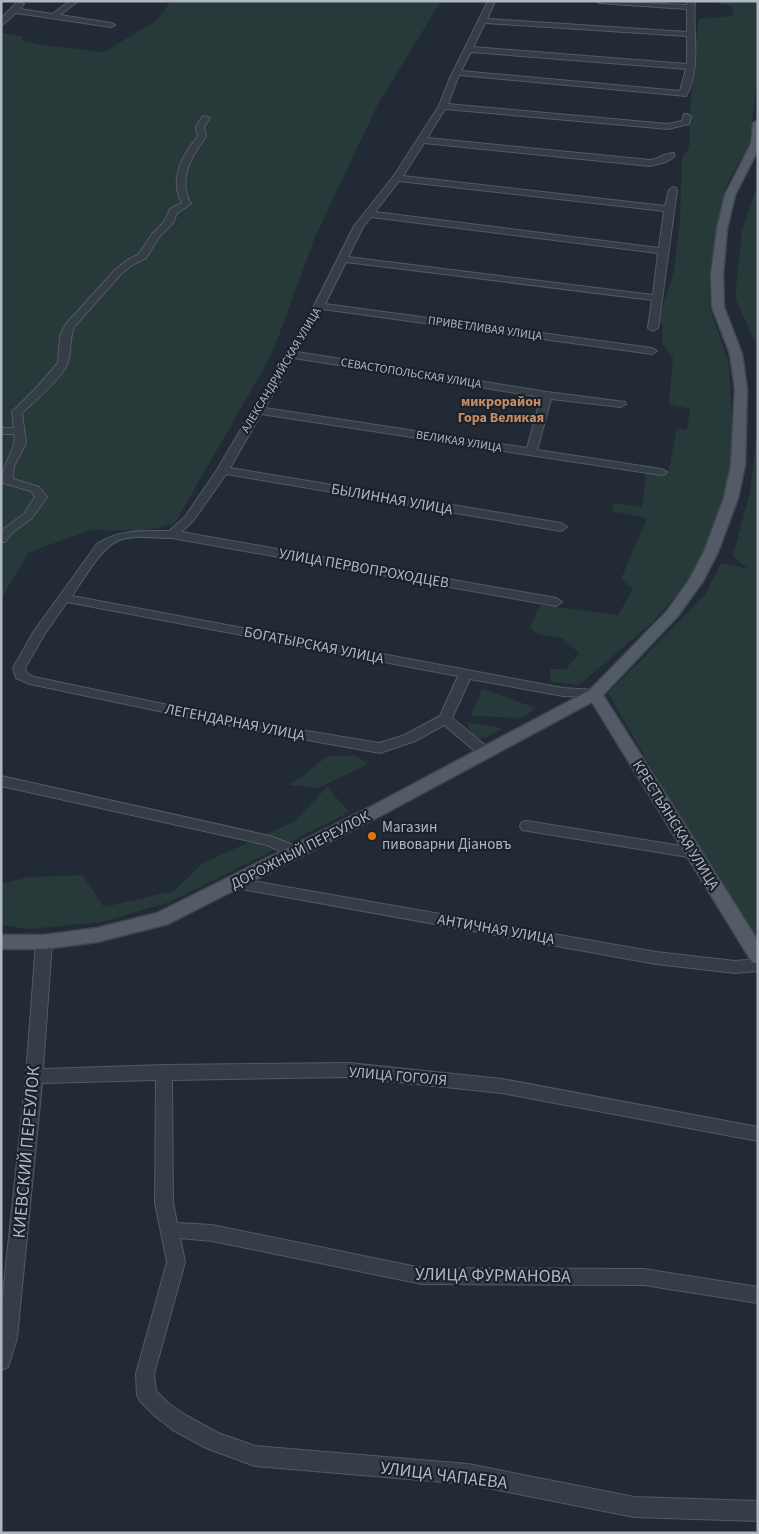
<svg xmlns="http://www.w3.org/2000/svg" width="759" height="1534" font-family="'Source Sans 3',sans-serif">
<rect width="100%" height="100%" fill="#222b35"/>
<path fill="#273938" d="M171,1H441L377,106L315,237L272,354L175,523L144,531L91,530L29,552L1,599V33L23,36L22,41L41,45L104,52L157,20Z
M707,1H758V70L749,146L727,183L710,266L709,306L728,361L730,381L733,447L728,487L701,557L680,591L652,623L579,685L551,682L550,669H566L579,653L562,638L538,634L530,628L540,605L618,615L633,589L621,579L647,518L612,511L613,503L642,507L646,473L668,474L677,428L687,430L690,409L669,404L673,357L662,344L663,325L658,322L674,271L680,221L682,157L689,148L691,95L696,70V40L699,19L734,16L732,6Z
M758,183V348L735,298L742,231Z
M758,420V942L669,798L608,693L705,595L721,563L748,569L733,556L750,492Z
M482,689L536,708L522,718L471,716Z
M467,722L502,728L486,738L473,737Z
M328,756H356L368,764L318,788L290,785Z
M327,787L349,812L170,902L102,922L29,929L1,925V884L29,877L82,875L104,907L174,891L203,863L294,822Z"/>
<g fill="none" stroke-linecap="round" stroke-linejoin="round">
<defs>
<path id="minor" d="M70,1H78L60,15L111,23L115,25L111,27L16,13L1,26V19L17,2L24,4L20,9L52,14Z
M488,1H495L487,19L687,32V9L599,3L596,1L687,5V1H695C692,32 702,69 686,96L459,75L448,104L668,124L682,121L684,114H687L691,116L689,124L668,129L445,109L427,138L650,160C658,159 667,152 674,153V157L666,162L650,166L424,143L403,176L665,206L669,190L673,187L676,188L677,190L658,328L653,331L648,328L652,300L346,262L325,304L652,348L657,351L652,354L322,309L297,352L547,392L625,402L626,404L621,407L551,399L537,450L661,469L667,472L665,474L661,475L261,414L230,468L561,523L567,527L561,531L226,474L193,521L181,532L556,598L562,602L556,606L172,538C155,538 133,534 117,541C100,549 83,580 72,596L563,688L595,690L600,691L602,694L600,697L563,696L470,679L452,718L491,750L493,753L491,756H481L444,725L415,741L380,753L235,727L30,684L16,678L13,668L34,631L97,544C119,529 143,531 169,531L185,517L217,470L314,306L354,226L393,177L439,106L449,80ZM485,23L687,36V64L473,47ZM471,52L686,69L680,91L461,71ZM399,181L664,211L659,248L375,212ZM371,217L658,253L653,295L348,257L363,227ZM294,358L541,397L527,448L265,408ZM67,602L458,676L440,716L405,735L379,743L235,719L34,677L27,673L25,668L44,635Z
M203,116L210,118L204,127L206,137C191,156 177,181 191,204L177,213L173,223L159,237L146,258L132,265L121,274L74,327C69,339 72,350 68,362C65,375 33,403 22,413L26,443L14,466L13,479L39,487L47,497L32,518L12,533L5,542H1V531L24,514L35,497L31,491L3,483C0,465 17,452 14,434H1V428H14L12,412L38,386L58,363L60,336L66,324L115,270L126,261L139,254L152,234L164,222L170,209L182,203C169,181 182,154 198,137L196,127Z
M1,776L270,836L301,848L303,852L301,856L296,857L291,856L267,845L1,786Z
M527,821L694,848L699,849L701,853L699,857L694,858L522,830L520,826L522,822Z
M235,878L656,952L735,961L758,959V971L735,973L656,964L230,887L228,883L230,879Z
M44,936L49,938L52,942L43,1069L164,1065L349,1063L502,1079L758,1127V1141L502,1093L349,1077L172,1080L173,1203L177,1223L212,1225L422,1268L644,1269L758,1287V1303L644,1285L422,1284L212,1241L180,1238L185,1262L154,1374L156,1391L169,1404L187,1416L218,1433L255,1446L468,1464L634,1497L758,1501V1521L634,1517L468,1484L255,1466L206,1448L173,1430L155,1416L140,1401L137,1395L136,1374L167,1262L155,1203L156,1080L42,1083L17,1338L8,1367L1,1370V1313L26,1076L36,942L39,938Z"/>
<path id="major" d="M758,120V150L735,195L727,229L723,275L724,307L742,354L747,389L745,465L738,498L718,552L703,581L677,617L603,695L758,941V964L752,962L592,702L384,814L168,924L97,942L44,949H1V935H44L97,928L157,913L372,806L590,690L667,611L689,580L704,552L724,498L731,465L735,389L730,354L712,307L711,275L717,229L725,195L751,144L753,123Z"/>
</defs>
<use href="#minor" stroke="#535a64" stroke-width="2"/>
<use href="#major" stroke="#3f4650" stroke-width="3"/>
<use href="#minor" fill="#353d46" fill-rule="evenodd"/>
<use href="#major" fill="#535c66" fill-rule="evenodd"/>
</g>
<circle fill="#e8710a" stroke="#1b222a" stroke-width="2" cx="372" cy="836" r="5"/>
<g text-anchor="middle" stroke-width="4.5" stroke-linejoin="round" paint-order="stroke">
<g font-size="12" fill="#b0b7c3" stroke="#1b222a">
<text transform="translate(485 328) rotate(8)" y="4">ПРИВЕТЛИВАЯ УЛИЦА</text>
<text transform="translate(281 370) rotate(-59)" y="4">АЛЕКСАНДРИЙСКАЯ УЛИЦА</text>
<text transform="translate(411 373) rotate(9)" y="4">СЕВАСТОПОЛЬСКАЯ УЛИЦА</text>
<text transform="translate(459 441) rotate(9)" y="4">ВЕЛИКАЯ УЛИЦА</text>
</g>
<g font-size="14" font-weight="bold" fill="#c88d65" stroke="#1b222a">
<text x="501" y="406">микрорайон<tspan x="501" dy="16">Гора Великая</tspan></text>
</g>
<g font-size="15" fill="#b0b7c3" stroke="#1b222a">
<text transform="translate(392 499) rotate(10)" y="5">БЫЛИННАЯ УЛИЦА</text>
<text transform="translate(364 568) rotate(10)" y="5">УЛИЦА ПЕРВОПРОХОДЦЕВ</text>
<text transform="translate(314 645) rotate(11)" y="5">БОГАТЫРСКАЯ УЛИЦА</text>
<text transform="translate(235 722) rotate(11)" y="5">ЛЕГЕНДАРНАЯ УЛИЦА</text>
<text transform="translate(676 825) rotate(58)" y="5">КРЕСТЬЯНСКАЯ УЛИЦА</text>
<text transform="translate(300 850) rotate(-27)" y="5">ДОРОЖНЫЙ ПЕРЕУЛОК</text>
<text transform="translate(496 929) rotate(10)" y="5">АНТИЧНАЯ УЛИЦА</text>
<text transform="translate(398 1076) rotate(5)" y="5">УЛИЦА ГОГОЛЯ</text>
</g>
<g font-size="15" fill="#b0b7c3" stroke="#1b222a" text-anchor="start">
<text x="382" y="832">Магазин<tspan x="382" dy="17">пивоварни Дiановъ</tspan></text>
</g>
<g font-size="18" fill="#b0b7c3" stroke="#1b222a">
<text transform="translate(26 1152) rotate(-85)" y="6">КИЕВСКИЙ ПЕРЕУЛОК</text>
<text transform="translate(493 1275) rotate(1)" y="6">УЛИЦА ФУРМАНОВА</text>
<text transform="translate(444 1475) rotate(7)" y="6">УЛИЦА ЧАПАЕВА</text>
</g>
</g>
<rect width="759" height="1534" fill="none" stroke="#b0b7c3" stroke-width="5"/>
</svg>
